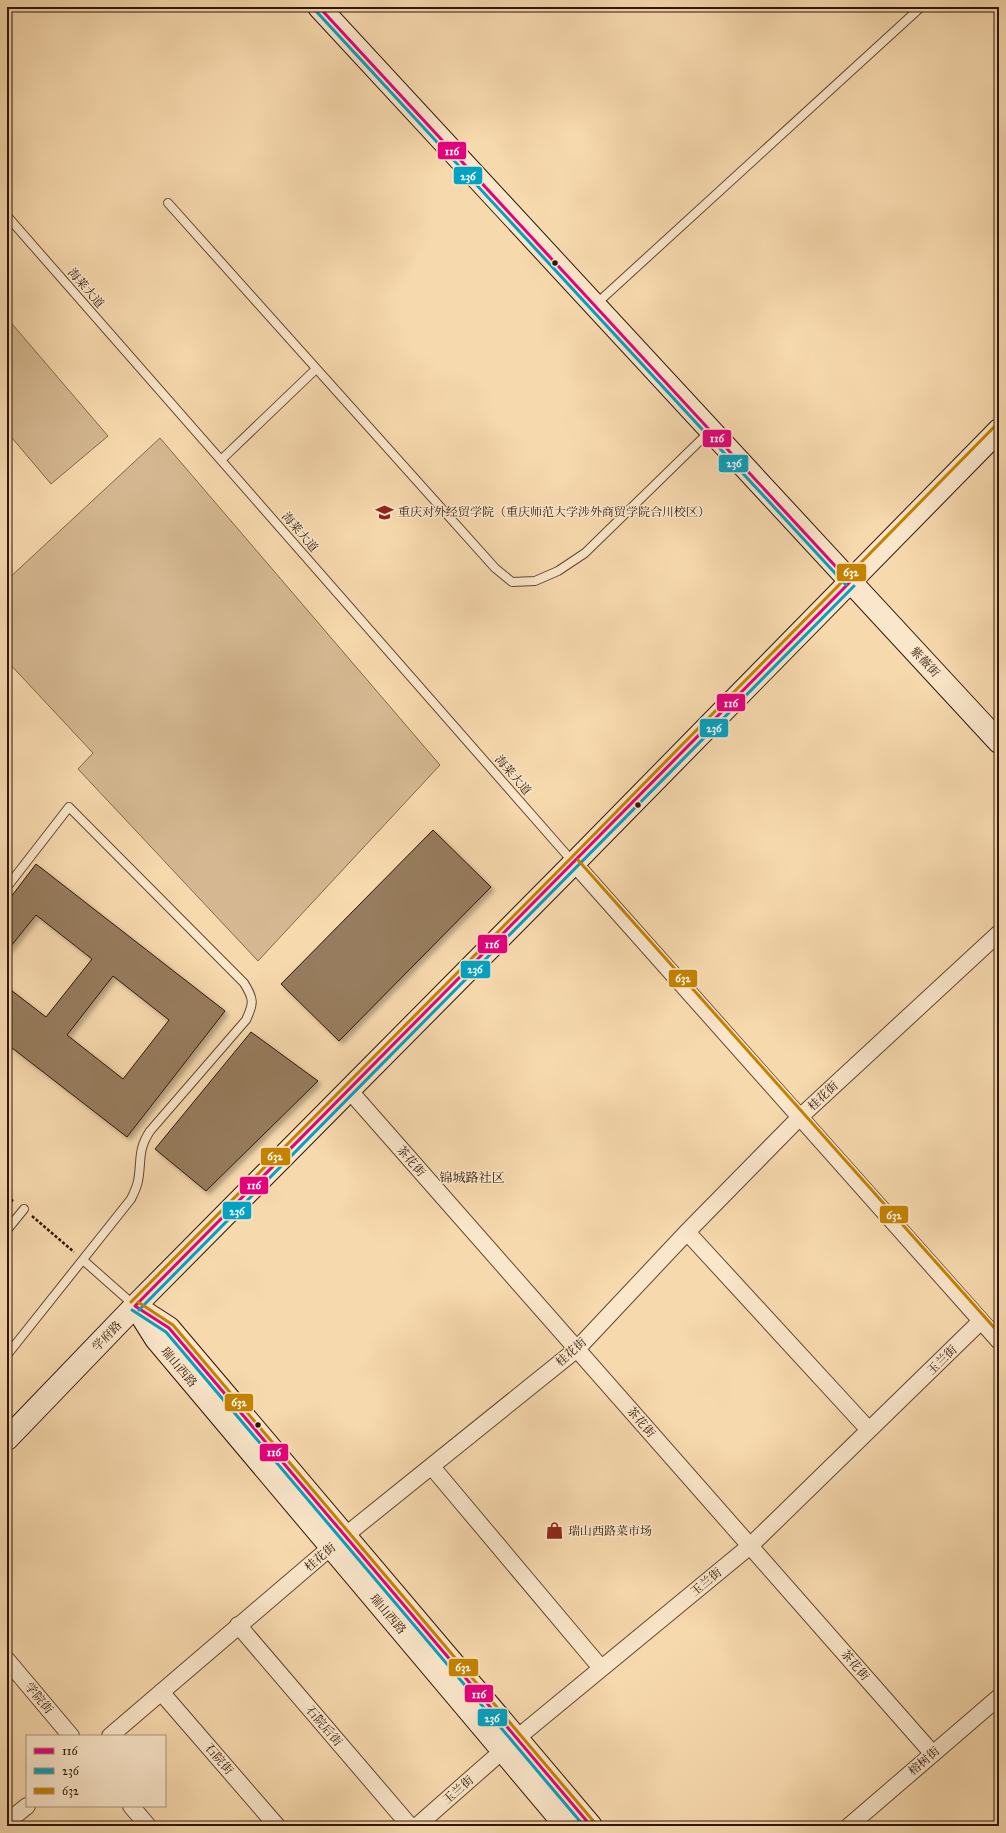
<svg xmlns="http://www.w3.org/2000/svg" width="1006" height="1833" font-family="'IM FELL Great Primer','Noto Serif SC',serif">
<defs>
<filter id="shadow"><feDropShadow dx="3.5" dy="3.5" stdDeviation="2" flood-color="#0004"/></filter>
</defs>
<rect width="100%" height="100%" fill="#f7d9ae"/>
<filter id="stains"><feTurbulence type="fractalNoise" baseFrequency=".005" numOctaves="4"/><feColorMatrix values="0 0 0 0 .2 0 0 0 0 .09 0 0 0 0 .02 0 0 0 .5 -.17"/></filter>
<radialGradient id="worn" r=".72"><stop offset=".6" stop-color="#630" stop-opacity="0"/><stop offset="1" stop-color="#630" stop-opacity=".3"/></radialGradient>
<path fill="#d5b891" stroke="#82674b" d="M7,318L108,436L51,484L7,432Z
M160,438L440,765L258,961L78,769L93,753L7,661V580Z"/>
<path fill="#977b5d" stroke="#2f1605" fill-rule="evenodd" filter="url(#shadow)" d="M433,830L491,887L339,1041L281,984Z
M36,864L225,1011L127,1137L7,1044V987L46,1017L92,959L36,915L7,951V902ZM113,976L169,1020L123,1079L67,1035Z
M251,1032L318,1081L206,1191L155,1149Z"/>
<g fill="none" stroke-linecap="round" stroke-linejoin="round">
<defs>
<path id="lane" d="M168,203L495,568L512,582L535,581L558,571L585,553L710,431
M7,216L573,862
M595,305L921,7
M221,460L316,369
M7,887L69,807L244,983C254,999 254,1003 246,1020L150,1131C137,1151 142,1160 138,1181C137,1187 134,1193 131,1199L7,1355
M7,1230L24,1209
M83,1260L135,1306"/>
<path id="street" d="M574,863L999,1341
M349,1090L933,1754
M687,1232L869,1430
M432,1467L601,1668
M238,1625L410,1826
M7,1660L71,1736
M161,1692L277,1826
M110,1736L331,1547L577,1349L687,1232L800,1117L999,933
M131,1806L148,1826
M7,1822L27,1806
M417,1826L517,1738L750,1546L981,1321
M849,1826L999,1697"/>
<path id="secondary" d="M319,7L999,742
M135,1306L169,1328L591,1826
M139,1312L156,1339L566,1826
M7,1439L135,1306L574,863L999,430"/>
</defs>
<use href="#lane" stroke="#61472f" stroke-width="10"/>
<use href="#street" stroke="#61472f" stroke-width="18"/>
<use href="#secondary" stroke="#2f1605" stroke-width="24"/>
<path stroke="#2f1605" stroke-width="2.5" stroke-dasharray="3 2" stroke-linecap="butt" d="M7,1196L14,1202
M32,1216L74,1252"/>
<use href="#lane" stroke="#fae6ca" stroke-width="8"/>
<use href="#street" stroke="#fae6ca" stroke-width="16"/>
<use href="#secondary" stroke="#fae6ca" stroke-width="22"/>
<defs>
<path id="bus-1" d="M319,7L850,582
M135,1306L850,582
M135,1306L169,1328L591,1826"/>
<path id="bus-2" d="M315,10L846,585
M132,1310L166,1332L584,1826
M139,1310L854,586"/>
<path id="bus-3" d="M578,860L999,1333
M131,1302L570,859L995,426
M138,1302L173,1325L595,1823"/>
</defs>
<use href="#bus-1" stroke="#fae6ca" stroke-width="6"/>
<use href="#bus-2" stroke="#fae6ca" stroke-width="6"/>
<use href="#bus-3" stroke="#fae6ca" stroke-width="6"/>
<use href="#bus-1" stroke="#e5007d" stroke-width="3"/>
<use href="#bus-2" stroke="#02a2c4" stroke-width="3"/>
<use href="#bus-3" stroke="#c58201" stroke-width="3"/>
</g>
<defs>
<symbol id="university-bare" viewBox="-9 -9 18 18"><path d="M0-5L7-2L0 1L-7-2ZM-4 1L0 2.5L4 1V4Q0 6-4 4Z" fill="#8f2418" stroke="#fae6ca" stroke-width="2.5" paint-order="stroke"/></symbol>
<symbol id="shop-bare" viewBox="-9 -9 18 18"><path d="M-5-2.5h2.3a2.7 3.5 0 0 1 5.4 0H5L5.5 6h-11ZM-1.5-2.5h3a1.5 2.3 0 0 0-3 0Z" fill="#8f2418" stroke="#fae6ca" stroke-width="2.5" paint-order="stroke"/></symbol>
</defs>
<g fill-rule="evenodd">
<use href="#university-bare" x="372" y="500" width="25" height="25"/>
<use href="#shop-bare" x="542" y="1518" width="25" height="25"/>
</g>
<g fill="#2f1605" stroke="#fae6ca" stroke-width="1.5">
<circle cx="555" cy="263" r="3.5"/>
<circle cx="638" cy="805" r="3.5"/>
<circle cx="258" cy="1425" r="3.5"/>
</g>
<g text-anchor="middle" stroke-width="3" stroke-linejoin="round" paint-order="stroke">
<g font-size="12" fill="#2f1605" stroke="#fae6ca">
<text transform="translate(86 288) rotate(49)" y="4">海莱大道</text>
<text transform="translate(300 532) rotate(49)" y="4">海莱大道</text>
<text transform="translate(925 662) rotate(47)" y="4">紫薇街</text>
<text transform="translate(513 775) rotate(49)" y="4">海莱大道</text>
<text transform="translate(823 1096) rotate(-43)" y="4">桂花街</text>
<text transform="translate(411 1161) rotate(49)" y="4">茶花街</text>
<text transform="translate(107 1336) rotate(-46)" y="4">学府路</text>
<text transform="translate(571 1352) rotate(-42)" y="4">桂花街</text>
<text transform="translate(942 1360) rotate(-44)" y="4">玉兰街</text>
<text transform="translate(179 1367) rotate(50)" y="4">瑞山西路</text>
<text transform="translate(641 1422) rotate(49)" y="4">茶花街</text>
<text transform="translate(320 1557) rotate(-40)" y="4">桂花街</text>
<text transform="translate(706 1582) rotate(-40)" y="4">玉兰街</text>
<text transform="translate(388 1614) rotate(50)" y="4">瑞山西路</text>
<text transform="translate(855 1665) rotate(49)" y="4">茶花街</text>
<text transform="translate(39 1698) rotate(50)" y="4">学院街</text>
<text transform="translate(324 1726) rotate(50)" y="4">石院后街</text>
<text transform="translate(219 1759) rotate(49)" y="4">石院街</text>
<text transform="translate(924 1761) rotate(-41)" y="4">榕树街</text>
<text transform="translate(458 1790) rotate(-41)" y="4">玉兰街</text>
</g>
<g font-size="12" fill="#2f1605" stroke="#fae6ca" text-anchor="start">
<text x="398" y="516">重庆对外经贸学院（重庆师范大学涉外商贸学院合川校区）</text>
<text x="568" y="1535">瑞山西路菜市场</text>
</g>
<g font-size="13" fill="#2f1605" stroke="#fae6ca">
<text x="472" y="1182">锦城路社区</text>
</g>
</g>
<g stroke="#fae6ca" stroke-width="1.5">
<rect x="437" y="141" width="30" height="19" rx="4" fill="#e5007d"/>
<rect x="453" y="166" width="30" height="19" rx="4" fill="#02a2c4"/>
<rect x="702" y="429" width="30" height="19" rx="4" fill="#e5007d"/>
<rect x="718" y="454" width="31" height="19" rx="4" fill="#02a2c4"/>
<rect x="836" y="563" width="31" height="19" rx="4" fill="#c58201"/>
<rect x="716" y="693" width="30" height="19" rx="4" fill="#e5007d"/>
<rect x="699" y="718" width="30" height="20" rx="4" fill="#02a2c4"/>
<rect x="477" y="934" width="31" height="20" rx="4" fill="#e5007d"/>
<rect x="460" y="960" width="31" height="19" rx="4" fill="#02a2c4"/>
<rect x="668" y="969" width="30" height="19" rx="4" fill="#c58201"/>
<rect x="260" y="1147" width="31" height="19" rx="4" fill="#c58201"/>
<rect x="239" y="1176" width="30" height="19" rx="4" fill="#e5007d"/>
<rect x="222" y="1201" width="30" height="19" rx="4" fill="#02a2c4"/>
<rect x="879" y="1205" width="30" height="19" rx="4" fill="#c58201"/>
<rect x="224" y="1393" width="30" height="19" rx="4" fill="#c58201"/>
<rect x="259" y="1443" width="30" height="19" rx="4" fill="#e5007d"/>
<rect x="448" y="1658" width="31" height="19" rx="4" fill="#c58201"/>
<rect x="464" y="1684" width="30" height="19" rx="4" fill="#e5007d"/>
<rect x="477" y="1708" width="31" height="19" rx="4" fill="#02a2c4"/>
</g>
<g font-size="11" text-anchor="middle" font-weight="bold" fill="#fff">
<text x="452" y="155">116</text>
<text x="468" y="180">236</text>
<text x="717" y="442">116</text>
<text x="734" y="467">236</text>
<text x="851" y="576">632</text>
<text x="731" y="707">116</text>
<text x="714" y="732">236</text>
<text x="492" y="948">116</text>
<text x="475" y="973">236</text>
<text x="683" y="982">632</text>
<text x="275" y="1160">632</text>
<text x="254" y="1189">116</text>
<text x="237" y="1215">236</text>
<text x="894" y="1219">632</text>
<text x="239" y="1406">632</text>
<text x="274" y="1456">116</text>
<text x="463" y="1671">632</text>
<text x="479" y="1698">116</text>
<text x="492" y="1722">236</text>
</g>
<rect width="1006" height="1833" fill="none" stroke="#f7d9ae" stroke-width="24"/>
<rect x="8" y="8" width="990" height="1817" fill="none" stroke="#2f1605" stroke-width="2"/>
<rect x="12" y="12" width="982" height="1809" fill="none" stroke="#2f1605"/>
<rect x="26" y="1735" width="140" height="72" fill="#fae6ca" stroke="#a9937b"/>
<rect x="34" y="1748" width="20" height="6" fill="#e5007d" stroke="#a9937b"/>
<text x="62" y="1755" font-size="12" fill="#2f1605">116</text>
<rect x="34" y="1768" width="20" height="6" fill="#02a2c4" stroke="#a9937b"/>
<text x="62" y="1775" font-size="12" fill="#2f1605">236</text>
<rect x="34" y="1788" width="20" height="6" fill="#c58201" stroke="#a9937b"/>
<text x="62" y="1795" font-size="12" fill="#2f1605">632</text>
<rect width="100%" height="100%" filter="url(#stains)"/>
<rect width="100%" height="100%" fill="url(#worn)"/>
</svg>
